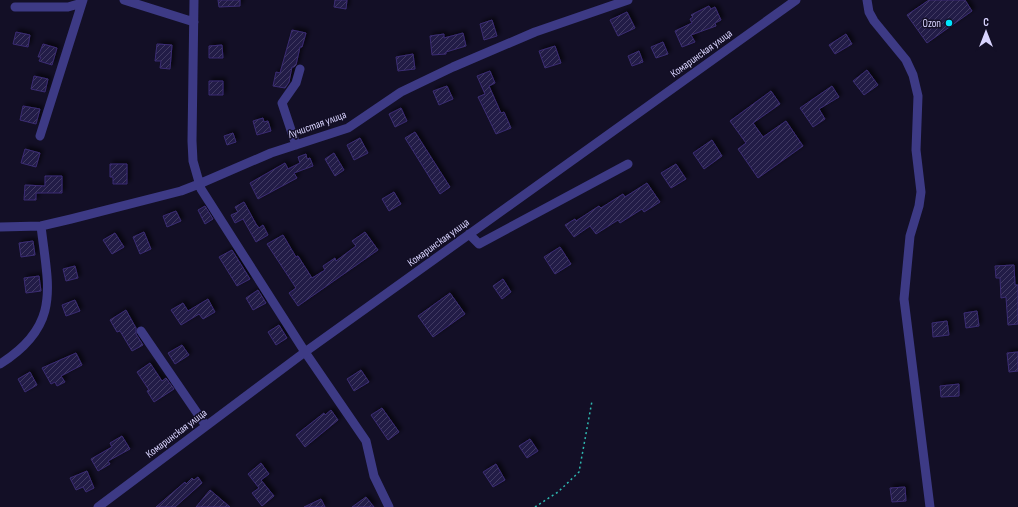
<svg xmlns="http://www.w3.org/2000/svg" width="1018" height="507" font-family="'Sofia Sans Condensed',sans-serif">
<defs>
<pattern id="building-hatch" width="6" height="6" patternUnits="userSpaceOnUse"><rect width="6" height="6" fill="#241b47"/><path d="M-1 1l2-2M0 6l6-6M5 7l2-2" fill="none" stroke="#433b63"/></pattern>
<filter id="shadow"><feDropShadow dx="3" dy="-3" stdDeviation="2" flood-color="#0009"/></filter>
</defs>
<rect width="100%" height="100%" fill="#130f26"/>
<path fill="url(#building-hatch)" stroke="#3b2d73" filter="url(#shadow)" d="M218,0H240V6L219,7Z
M335,0H347L346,9L334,7Z
M929,0H965L972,11L927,43L907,15Z
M709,6L711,9L715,7L721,20L715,23L716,26L691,35L695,42L682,47L675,31L692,23L690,19L693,17L691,15Z
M627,12L635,28L618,36L610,20Z
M492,20L497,36L484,40L480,24Z
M292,30L306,33L302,47H300L296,65L294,67H292L289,82L285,88L273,86L276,72L280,73Z
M16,32L30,35L28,47L13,44Z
M463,33L466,46L446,52V54L432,55L430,36L444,34V38Z
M846,34L852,44L835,54L829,45Z
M663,42L668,54L656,58L651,47Z
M43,44L57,48L52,65L39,61L41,57H38Z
M157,44L172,45L170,69L160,68L161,61H155Z
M222,45L223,58H209V46Z
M555,46L561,63L545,68L539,51Z
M639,51L643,62L632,66L628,56Z
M413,54L415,69L398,71L396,57Z
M867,70L878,85L864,95L853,81Z
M490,71L495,83L489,86L501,113L504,112L511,128L496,134L478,97L485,94L477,76Z
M34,76L48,79L45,92L31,89Z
M209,81H223V95H209Z
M447,86L453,99L439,105L433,91Z
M832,86L839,97L819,109L825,119L813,127L800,108Z
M771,91L780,104L753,123L763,137L786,121L803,146L758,178L738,149L746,143L730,121Z
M23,106L40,109L36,124L20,120Z
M401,108L407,121L395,127L389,114Z
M263,118L264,122L268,121L271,131L257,135L253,121Z
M415,132L450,187L440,194L405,138Z
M233,133L236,142L227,145L224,136Z
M360,138L368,153L354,160L347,145Z
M712,140L722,156L704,169L693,153Z
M25,149L40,153L36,167L21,163Z
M334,153L344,170L335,176L325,159Z
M306,154L307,159L310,158L313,166L294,173L297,178L258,199L250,183L285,163L288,169L300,163L298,157Z
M110,164H127V184H113V177H110Z
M676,164L686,179L671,188L661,173Z
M45,176H62V193H36V200H24L25,185L45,186Z
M647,183L660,202L644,212L642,209L620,223L618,220L596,234L590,226L574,237L565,225L575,219L576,221L599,206L601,208L623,194L625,197Z
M394,192L401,204L389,211L382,199Z
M244,202L256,224L259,228L263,225L268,235L256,242L243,219L235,223L231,215L238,212L235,207Z
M205,206L213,219L205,224L198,210Z
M176,211L181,221L167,227L163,216Z
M144,232L151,249L140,254L133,237Z
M365,232L378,250L298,306L289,293L296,288L267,244L283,235L296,257L298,256L312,278L325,270L323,266L335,258L336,261L356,246L352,241Z
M115,233L124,247L112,254L103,240Z
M33,241L35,255L21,257L19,243Z
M560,247L571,264L555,274L544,257Z
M232,250L250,279L237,286L219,257Z
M1014,265L1015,285H1018V324L1008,325L1006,297L1001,298L1000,278H996L995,266Z
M75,266L78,278L66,281L63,269Z
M39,276L41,291L26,293L24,278Z
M503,279L511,292L502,299L493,286Z
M258,290L266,303L253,310L246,298Z
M450,293L465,314L433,337L418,316Z
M208,299L215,312L203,319L199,314L181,325L171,310L183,303L188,311Z
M75,300L80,311L66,316L62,305Z
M126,310L136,328V334L143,345L132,351L120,331L117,332L110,320Z
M977,311L979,326L966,328L964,313Z
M947,321L949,335L933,337L932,323Z
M279,325L287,338L276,345L268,332Z
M182,345L189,355L175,364L168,353Z
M1018,352V371L1009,372L1007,353Z
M76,353L82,365L61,376L65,382L57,386L55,382L51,384L42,368Z
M150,363L162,381L166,378L174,389L154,402L147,391L149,390L137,372Z
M361,370L369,382L354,391L347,379Z
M30,372L37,385L25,392L18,379Z
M959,384V396L941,397L940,386Z
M382,408L399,432L388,440L371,415Z
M331,410L338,420L305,447L296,435L324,413L325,415Z
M122,436L130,449L108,461L110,464L98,471L91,459L112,447L110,443Z
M530,439L538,451L527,458L519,446Z
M261,463L269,474L261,480L274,496L262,506L252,493L259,488L248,474Z
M496,464L505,480L493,487L483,472Z
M87,471L94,488L86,492L83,487L76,490L70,478Z
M198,477L202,483L175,507H156L185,482L186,484L192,478L194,480Z
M905,487L906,501L892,502L890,488Z
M210,490L230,507H196Z
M366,497L374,507H352Z
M321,499L325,507H304Z"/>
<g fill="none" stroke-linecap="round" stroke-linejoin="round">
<path stroke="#2fb8b0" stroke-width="1.5" stroke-dasharray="2 3" stroke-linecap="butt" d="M535,507L558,492L579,472L592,401"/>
<path stroke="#3d3a85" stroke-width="9" d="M124,0L194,22
M194,0L192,141L193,161L201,189L305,352L366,441L374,476L389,507
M867,0L869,12L874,21L906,60L913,75L918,96L916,150L921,192L919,206L910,236L904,299L930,507
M15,7H68L82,3
M40,136L83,0
M296,145L282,103L296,83L300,69
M0,227L41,226L71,219L181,191L199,184L271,153L348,128L401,92L453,67L535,32L628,0
M469,234L479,244L628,164
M141,331L206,426
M0,364C62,325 48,287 41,226
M98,507L305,352L796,0"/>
</g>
<circle fill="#00e5ff" stroke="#130f26" stroke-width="1.5" cx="949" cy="23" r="4"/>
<g text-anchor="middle" stroke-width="3" stroke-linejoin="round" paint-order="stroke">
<g font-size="11" fill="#d9d4ff" stroke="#130f26" text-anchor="end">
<text x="941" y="27">Ozon</text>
</g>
<g font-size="11" fill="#d9d4ff" stroke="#130f26">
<text transform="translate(701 53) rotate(-36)" y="4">Комаринская улица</text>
<text transform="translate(317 124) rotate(-20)" y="4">Лучистая улица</text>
<text transform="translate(438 242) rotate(-36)" y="4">Комаринская улица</text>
<text transform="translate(176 433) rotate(-37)" y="4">Комаринская улица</text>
</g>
</g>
<g transform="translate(986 32)" stroke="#130f26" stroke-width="3" paint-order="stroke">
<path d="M0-3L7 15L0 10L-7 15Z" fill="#d9d4ff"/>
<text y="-6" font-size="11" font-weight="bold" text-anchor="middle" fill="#d9d4ff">С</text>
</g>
</svg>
